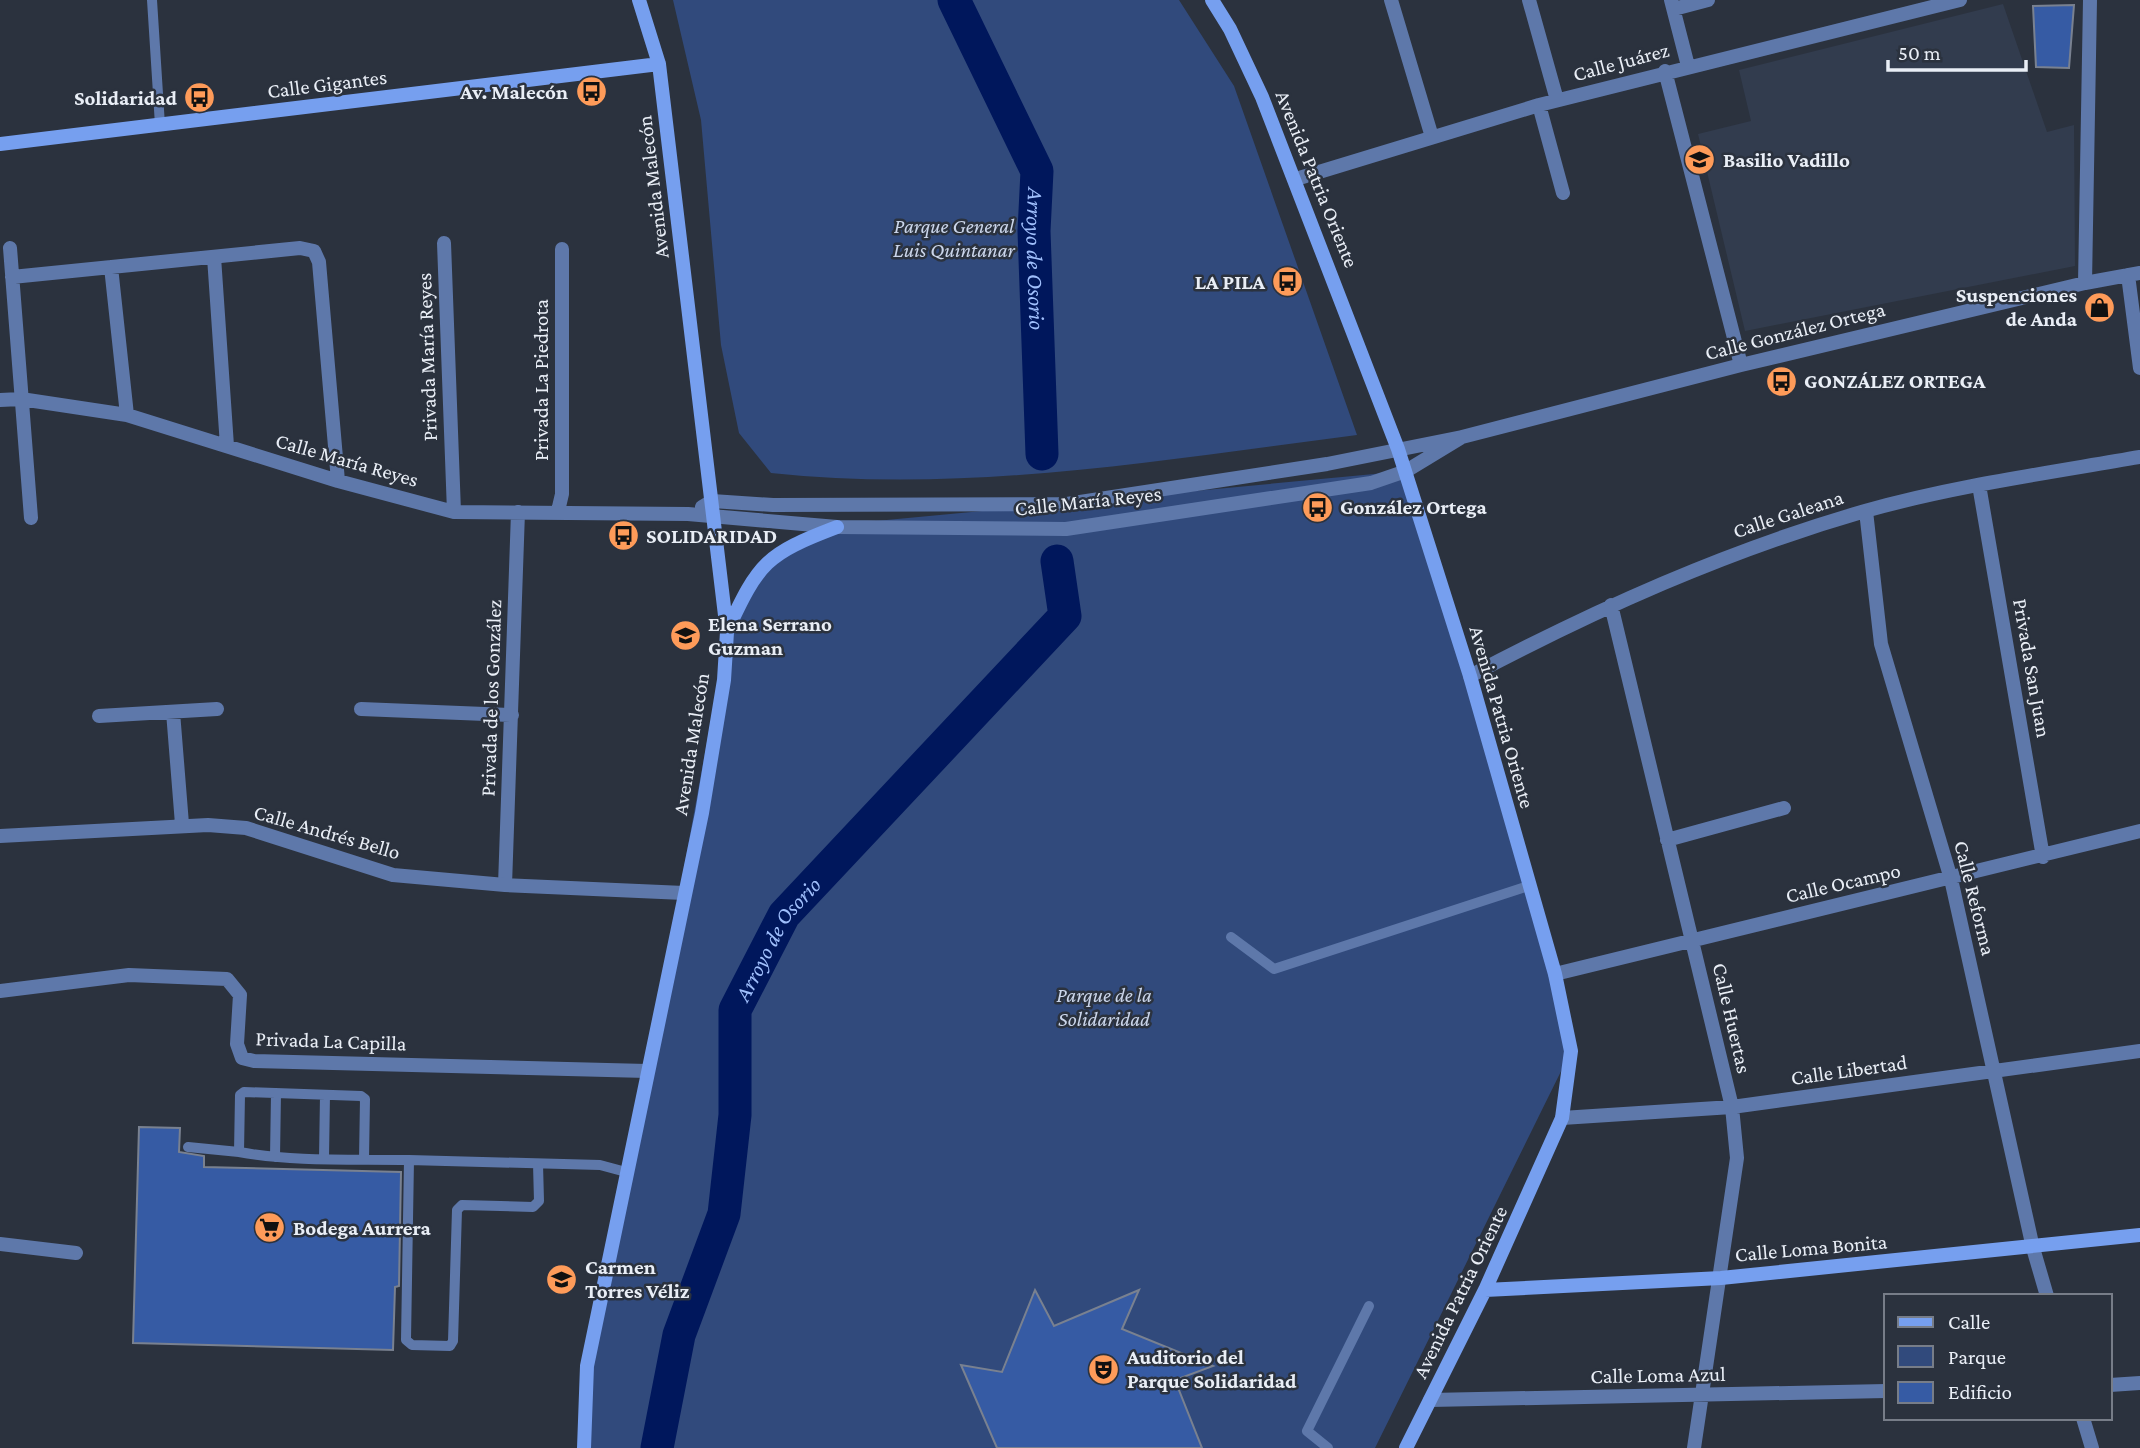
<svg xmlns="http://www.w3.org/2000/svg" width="2140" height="1448" font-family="'Crimson Pro',serif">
<rect width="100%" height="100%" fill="#2b323e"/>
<path fill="#323c4e" d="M2003,4L2047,132L2074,125L2075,266L1745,331L1698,134L1751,121L1739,70Z"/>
<path fill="#314a7c" d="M673,0H1179L1234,86L1357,435C1163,460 967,494 771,473L739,433L721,345L701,120Z
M1406,471L1571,1051L1375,1448H590L586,1404L727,632L766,561L823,526Z"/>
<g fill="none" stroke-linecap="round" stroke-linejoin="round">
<g stroke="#00175c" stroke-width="33">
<path id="s1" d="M954,0L1037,171L1034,231L1042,454"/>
<path id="s2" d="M657,1448L679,1335L724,1214L735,1115V1010L784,915L1065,616L1057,561"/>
</g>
</g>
<path fill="#365ba4" stroke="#798190" stroke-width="2" d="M2074,5L2069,68L2036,67L2033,6Z
M139,1127L180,1128L179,1152L204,1156V1167L401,1172L399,1286L395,1287L393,1350L133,1343Z
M1035,1290L1054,1326L1139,1290L1122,1329L1213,1366L1175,1380L1202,1448H997L961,1365L1002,1372Z"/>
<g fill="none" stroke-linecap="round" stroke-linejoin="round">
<path stroke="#5e78aa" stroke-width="10" d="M152,0L160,125
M1231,937L1274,969L1528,886
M188,1147L239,1152
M275,1157L276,1093
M324,1158L325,1095
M364,1159L365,1099L361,1096L244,1092L240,1095L239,1152C294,1162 352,1159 409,1160
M538,1164L539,1201L533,1207L462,1205L457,1210L453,1341L450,1346L412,1345L406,1340L409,1160L600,1165L626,1172
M1328,1448L1307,1431L1369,1306"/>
<path stroke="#5e78aa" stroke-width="14" d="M1391,0L1432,137
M1529,0L1557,100
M1671,0L1688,66
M1674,9L1708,0
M1665,71L1741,365
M1539,105L1563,193
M1296,179L1539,105L1960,0
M444,243L454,512
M10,248L31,518
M214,257L227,446
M111,267L127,415
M2128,275L2140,368
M12,277L300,248L314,251L319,262L338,481
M2085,283L2090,0
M0,400L21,399L127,415L338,481L454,512L688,514L837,527L1066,529L1371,483L1406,471L1462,437
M1979,485L2043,857
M702,507L712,501L773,505L1067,504L1327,464L1462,437L1741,365L2085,283L2140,273
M558,511L562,494V249
M1866,511L1881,644L1951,879L2033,1248L2047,1296
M1611,605L1732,1107L1737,1158L1694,1448
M1470,676C1597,609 1726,551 1865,511C1954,486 2048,473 2140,457
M361,709L512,715
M173,712L182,824
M99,716L217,709
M0,836L208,825L246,828L393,875L505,885L684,893
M1667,840L1784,808
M505,885L518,512
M1555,974L2140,831
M0,991L129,975L227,979L240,995L237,1044L242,1058L254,1061L647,1071
M1562,1118L1732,1107L2140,1051
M0,1244L76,1253
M2110,1385L2140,1383
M1430,1400L1886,1391
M2083,1418L2092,1448"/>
<path stroke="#769fef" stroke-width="14" d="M1212,0L1230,29L1262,97L1398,449L1470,676L1555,974L1571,1051L1562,1118L1485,1290L1406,1448
M0,144L659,64
M727,631C759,562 766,554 837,527
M1485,1290L1721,1278L2140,1235
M584,1448L587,1366L702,813L724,680L727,632L659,64L639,0"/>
</g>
<defs>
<symbol id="bus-disc" viewBox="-11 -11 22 22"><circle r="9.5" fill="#fe9b59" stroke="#2b323e"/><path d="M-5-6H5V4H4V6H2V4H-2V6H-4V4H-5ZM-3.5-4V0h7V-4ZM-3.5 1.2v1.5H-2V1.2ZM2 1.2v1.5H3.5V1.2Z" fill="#111"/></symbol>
<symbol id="school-disc" viewBox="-11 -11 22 22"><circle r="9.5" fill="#fe9b59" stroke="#2b323e"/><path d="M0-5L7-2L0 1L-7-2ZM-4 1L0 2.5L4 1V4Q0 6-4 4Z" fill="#111"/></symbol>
<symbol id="shop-disc" viewBox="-11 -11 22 22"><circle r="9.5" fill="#fe9b59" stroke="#2b323e"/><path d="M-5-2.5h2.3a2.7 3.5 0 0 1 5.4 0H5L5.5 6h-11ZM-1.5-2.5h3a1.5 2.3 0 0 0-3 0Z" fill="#111"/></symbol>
<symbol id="supermarket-disc" viewBox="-11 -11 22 22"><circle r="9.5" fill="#fe9b59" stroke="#2b323e"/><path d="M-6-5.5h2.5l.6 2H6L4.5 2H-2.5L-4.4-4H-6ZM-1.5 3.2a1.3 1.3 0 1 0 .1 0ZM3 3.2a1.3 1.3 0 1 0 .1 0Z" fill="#111"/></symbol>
<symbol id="theatre-disc" viewBox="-11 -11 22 22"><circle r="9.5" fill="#fe9b59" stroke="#2b323e"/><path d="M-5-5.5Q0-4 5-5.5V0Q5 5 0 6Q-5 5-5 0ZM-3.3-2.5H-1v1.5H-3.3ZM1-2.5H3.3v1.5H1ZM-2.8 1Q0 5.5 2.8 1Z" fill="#111"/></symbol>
</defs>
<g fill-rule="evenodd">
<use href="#bus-disc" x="574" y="74" width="35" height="35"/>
<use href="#bus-disc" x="182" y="80" width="35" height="35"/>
<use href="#school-disc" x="1682" y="142" width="35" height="35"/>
<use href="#bus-disc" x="1270" y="264" width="35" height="35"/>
<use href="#shop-disc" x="2082" y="290" width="35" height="35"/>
<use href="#bus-disc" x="1764" y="364" width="35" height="35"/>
<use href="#bus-disc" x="1300" y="490" width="35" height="35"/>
<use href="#bus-disc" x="606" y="518" width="35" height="35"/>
<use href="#school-disc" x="668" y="618" width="35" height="35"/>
<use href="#supermarket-disc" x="252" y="1210" width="35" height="35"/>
<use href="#school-disc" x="544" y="1262" width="35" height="35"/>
<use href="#theatre-disc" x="1086" y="1352" width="35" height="35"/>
</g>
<g text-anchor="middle" stroke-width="5" stroke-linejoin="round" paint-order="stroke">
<g font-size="21" fill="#e9eef6" stroke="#2b323e">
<text transform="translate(1621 62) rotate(-15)" y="7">Calle Juárez</text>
<text transform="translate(327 84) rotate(-7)" y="7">Calle Gigantes</text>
<text transform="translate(1317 179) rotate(68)" y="7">Avenida Patria Oriente</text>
<text transform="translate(653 187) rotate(-97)" y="7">Avenida Malecón</text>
<text transform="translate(1795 331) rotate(-14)" y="7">Calle González Ortega</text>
<text transform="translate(427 357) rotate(-92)" y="7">Privada María Reyes</text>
<text transform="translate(541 380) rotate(-90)" y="7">Privada La Piedrota</text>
<text transform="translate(347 460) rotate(16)" y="7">Calle María Reyes</text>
<text transform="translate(1088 501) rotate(-6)" y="7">Calle María Reyes</text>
<text transform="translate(1788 514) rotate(-18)" y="7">Calle Galeana</text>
<text transform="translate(2032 668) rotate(80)" y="7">Privada San Juan</text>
<text transform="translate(491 698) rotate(-88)" y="7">Privada de los González</text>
<text transform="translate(1502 717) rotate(74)" y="7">Avenida Patria Oriente</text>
<text transform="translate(691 744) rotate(-81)" y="7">Avenida Malecón</text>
<text transform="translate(327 832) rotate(16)" y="7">Calle Andrés Bello</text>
<text transform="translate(1843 883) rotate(-13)" y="7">Calle Ocampo</text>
<text transform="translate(1975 898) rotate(76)" y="7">Calle Reforma</text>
<text transform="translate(1732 1018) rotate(77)" y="7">Calle Huertas</text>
<text transform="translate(331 1041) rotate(2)" y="7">Privada La Capilla</text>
<text transform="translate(1849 1070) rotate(-8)" y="7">Calle Libertad</text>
<text transform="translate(1811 1248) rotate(-5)" y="7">Calle Loma Bonita</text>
<text transform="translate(1460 1292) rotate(-64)" y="7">Avenida Patria Oriente</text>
<text transform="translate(1658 1375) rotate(-1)" y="7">Calle Loma Azul</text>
</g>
<g font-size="21" font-weight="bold" fill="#e9eef6" stroke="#2b323e" text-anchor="start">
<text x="568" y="99" text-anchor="end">Av. Malecón</text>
<text x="177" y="105" text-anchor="end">Solidaridad</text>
<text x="1723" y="167">Basilio Vadillo</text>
<text x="1265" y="289" text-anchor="end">LA PILA</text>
<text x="2077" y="302" text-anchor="end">Suspenciones<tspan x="2077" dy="24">de Anda</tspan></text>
<text x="1804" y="388">GONZÁLEZ ORTEGA</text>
<text x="1340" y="514">González Ortega</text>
<text x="646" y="543">SOLIDARIDAD</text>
<text x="708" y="631">Elena Serrano<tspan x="708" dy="24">Guzman</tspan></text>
<text x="293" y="1235">Bodega Aurrera</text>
<text x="585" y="1274">Carmen<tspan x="585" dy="24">Torres Véliz</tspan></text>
<text x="1127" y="1364">Auditorio del<tspan x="1127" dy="24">Parque Solidaridad</tspan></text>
</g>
<g font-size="21" font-style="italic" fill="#cbd6eb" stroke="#2b323e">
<text x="954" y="233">Parque General<tspan x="954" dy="24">Luis Quintanar</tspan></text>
<text x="1104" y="1002">Parque de la<tspan x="1104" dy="24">Solidaridad</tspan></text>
</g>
<g font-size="23" font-style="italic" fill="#9fbffc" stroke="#2b323e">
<text dy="8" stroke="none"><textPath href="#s1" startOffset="278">Arroyo de Osorio</textPath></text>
<text dy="8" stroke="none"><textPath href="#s2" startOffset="532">Arroyo de Osorio</textPath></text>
</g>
</g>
<rect x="1884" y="1294" width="228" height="126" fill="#2b323e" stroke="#777d88" stroke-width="2"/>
<rect x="1898" y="1317" width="35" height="10" fill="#769fef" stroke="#777d88" stroke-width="2"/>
<text x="1948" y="1329" font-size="21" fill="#e9eef6">Calle</text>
<rect x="1898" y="1346" width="35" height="21" fill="#314a7c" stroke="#777d88" stroke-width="2"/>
<text x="1948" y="1364" font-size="21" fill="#e9eef6">Parque</text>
<rect x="1898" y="1382" width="35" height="21" fill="#365ba4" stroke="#777d88" stroke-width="2"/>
<text x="1948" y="1399" font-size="21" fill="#e9eef6">Edificio</text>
<path d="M1888 60v10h138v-10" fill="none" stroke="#e9eef6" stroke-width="3.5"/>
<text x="1898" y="60" font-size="21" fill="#e9eef6" stroke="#2b323e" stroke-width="5" paint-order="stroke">50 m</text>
</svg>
